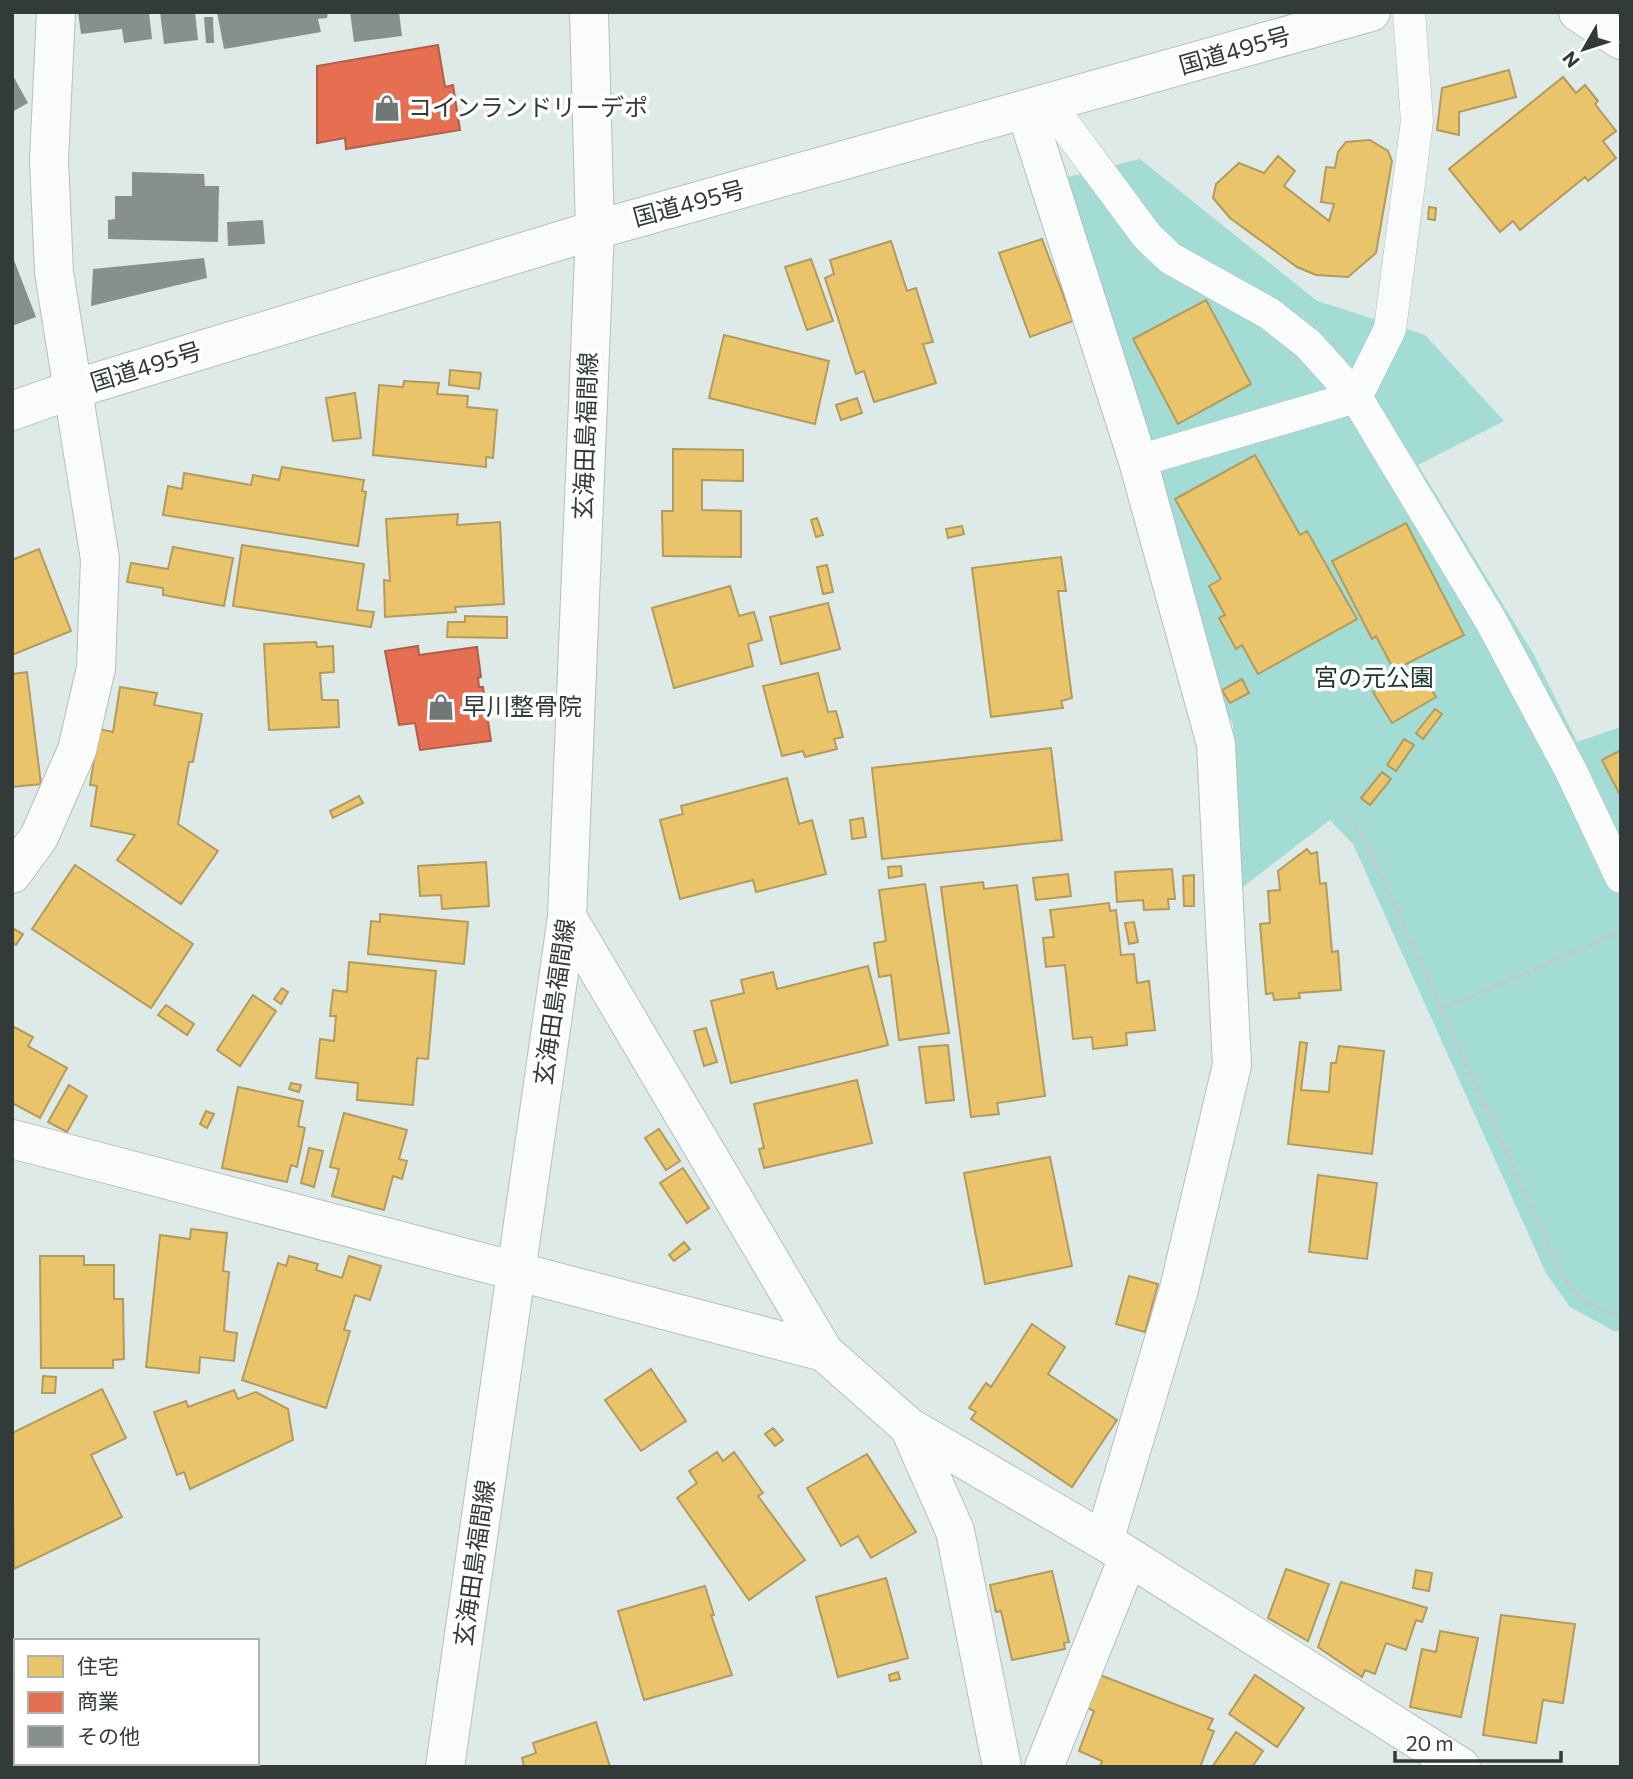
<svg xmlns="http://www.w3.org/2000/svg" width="1633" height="1779" font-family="Commissioner,'Noto Sans JP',sans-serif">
<rect width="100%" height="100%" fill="#deeae8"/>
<path fill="#a2dcd4" d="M1140,159L1317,301L1425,335L1504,421L1418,465L1534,655L1577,742L1621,727V1331H1614L1570,1307L1546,1273L1353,844L1330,820L1240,889L1233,723L1211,693L1195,604L1068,177Z"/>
<path fill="#e9c46a" stroke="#b29b5c" stroke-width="2" d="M1509,70L1516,97L1459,112V135L1437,130L1442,88Z
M1563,77L1576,93L1585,85L1598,101L1595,104L1616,131L1603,141L1616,158L1588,181L1585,177L1520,230L1513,221L1500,232L1449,169Z
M1370,140L1388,151L1392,161L1376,253L1348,277L1316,275L1297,267L1230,218L1213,198L1216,184L1239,163L1264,173L1278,156L1295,171L1284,186L1329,221L1334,204L1321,202L1326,167L1335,168L1338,152L1346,142Z
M1429,207L1436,208L1435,220L1428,219Z
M1042,239L1073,321L1030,337L999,253Z
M891,241L907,291L916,288L933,342L923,344L936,383L874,402L864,371L856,374L825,278L834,274L830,260Z
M811,259L833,321L807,330L785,267Z
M1206,300L1251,384L1178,424L1133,339Z
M724,335L829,361L815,424L709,398Z
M450,370L481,373L479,389L449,385Z
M404,381L439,383L437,394L468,396L467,407L497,410L493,458L486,457V467L373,455L379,385L403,387Z
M355,393L361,438L333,441L326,398Z
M857,398L862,413L841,420L836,405Z
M673,449L743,450V481L702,480V510L741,511V557L663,556L662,511H673Z
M1255,455L1300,535L1307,531L1357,619L1258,674L1242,645L1236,649L1219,618L1225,615L1209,586L1221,579L1175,499Z
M282,467L364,480L362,491L366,492L358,546L163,515L168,486L182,489L184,473L251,485L253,475L279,480Z
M458,514L457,525L500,522L504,604L455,607L456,612L385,617L384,580L390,581L386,519Z
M817,518L823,535L816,537L811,520Z
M1406,523L1464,635L1394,670L1376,636L1372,639L1332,561Z
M962,526L964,534L948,538L946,529Z
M242,545L364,564L357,610L374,612L371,627L233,606Z
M173,547L233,558L224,606L163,595V588L127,582L131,563L168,569Z
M39,549L71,631L12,655V560Z
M1061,557L1066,591H1058L1072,698L1061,701L1063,708L991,717L972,568Z
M827,565L833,592L823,594L817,567Z
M730,586L739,616L754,612L762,640L748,644L753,666L674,688L652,608Z
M828,603L840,649L781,664L770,617Z
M465,616L507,617V638L447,637L448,622H465Z
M316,642L317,647L333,646L334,672L320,673L322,700H338L339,727L269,730L264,644Z
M1417,665L1436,697L1392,723L1373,692Z
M27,672L41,784L12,787V674Z
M818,673L828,712L836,711L843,737L834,739L837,749L805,757L803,751L782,756L763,686Z
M1242,679L1249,693L1230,703L1222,690Z
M120,687L157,693L154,705L202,714L193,762H189L178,824L218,851L181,904L117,860L135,835L91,826L97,786L90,785L99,729L113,732Z
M1435,709L1442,714L1423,739L1416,733Z
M1404,739L1414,745L1396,771L1387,765Z
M1051,748L1062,840L882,859L872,768Z
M1621,750V797L1602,760Z
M1382,772L1391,779L1370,805L1361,798Z
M787,778L799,824L812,820L826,874L756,892L753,880L680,899L660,820L683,814L681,806Z
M359,796L363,803L333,818L330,811Z
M863,818L866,837L852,839L850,820Z
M1307,849L1311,854L1317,852L1320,884L1326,883L1332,952L1338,951L1341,990L1299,993L1300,998L1274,1000L1273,993L1266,994L1260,924L1270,923L1268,891L1280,890L1278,871Z
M486,862L489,906L442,909L441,895L420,896L418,866Z
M75,865L193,944L151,1008L32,929Z
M901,866L902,876L889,878L888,867Z
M1172,869L1175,899H1168L1169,909L1144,910L1143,900L1117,902L1115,872Z
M1068,874L1071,896L1036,900L1033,878Z
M1194,875V906H1184L1183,876Z
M983,882L984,889L1017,885L1045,1096L997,1103L999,1114L971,1117L941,887Z
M925,884L949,1033L899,1040L891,975L879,977L874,943L886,941L879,890Z
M1109,903L1110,911L1116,910L1121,955L1134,954L1137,983L1149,981L1155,1030L1126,1033L1127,1045L1093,1049L1092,1037L1073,1039L1065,965L1046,967L1043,938L1054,937L1050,910Z
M380,914L468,922L464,964L368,954L371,921L380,922Z
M1134,922L1138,942L1129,944L1125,923Z
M12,928L23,934L16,945L12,943Z
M349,962L436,971L428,1059L417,1058L413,1105L357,1100L358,1083L316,1078L320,1039L334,1041L336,1016H330L333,990L347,992Z
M868,966L888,1045L731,1083L711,1001L744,993L741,980L773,972L777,989Z
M282,988L288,992L281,1004L274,999Z
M253,995L276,1011L240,1066L217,1050Z
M166,1005L194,1024L187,1035L158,1015Z
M12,1026L33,1037L28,1046L67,1068L40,1118L12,1103Z
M706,1028L717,1062L704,1066L694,1031Z
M1300,1042L1307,1043L1301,1090L1329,1092L1331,1063H1336L1339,1046L1384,1051L1372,1154L1288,1144Z
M948,1045L954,1100L926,1103L919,1047Z
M857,1080L872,1143L764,1168L759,1149L764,1148L754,1104Z
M291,1083L301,1085L299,1092L289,1089Z
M69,1085L87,1096L67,1132L48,1122Z
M238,1087L303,1101L298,1126L305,1128L297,1167L291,1165L287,1182L222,1168Z
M206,1111L214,1114L207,1128L200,1124Z
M344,1113L407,1130L399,1159L407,1161L402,1179L393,1176L384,1210L332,1196L339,1169L330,1167Z
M659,1129L680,1161L666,1170L645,1138Z
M309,1148L323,1151L314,1187L301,1183Z
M1050,1157L1072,1266L985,1284L964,1173Z
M683,1168L709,1208L687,1223L660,1183Z
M1318,1175L1377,1183L1367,1259L1309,1252Z
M191,1229L227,1233L223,1271L229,1272L224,1331L237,1333L234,1361L200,1357L199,1373L146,1367L160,1235L190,1239Z
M684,1242L690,1249L674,1261L669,1255Z
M40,1256H84V1265H114V1299H123L124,1359L113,1360V1368H41Z
M289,1256L318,1264L316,1270L342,1278L349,1256L381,1266L370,1300L355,1295L344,1330L350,1331L326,1408L242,1380L278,1263L286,1266Z
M1129,1276L1158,1284L1145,1332L1116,1324Z
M1032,1324L1065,1347L1048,1374L1117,1420L1072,1487L971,1419L976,1412L969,1408L986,1383L991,1387Z
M651,1369L686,1421L641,1451L605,1400Z
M43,1376L56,1377L55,1393H42Z
M102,1389L126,1438L91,1455L122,1517L14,1569L12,1433Z
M234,1390L238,1399L256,1392L288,1409L293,1440L190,1489L184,1472L177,1475L154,1412L186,1401L188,1407Z
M773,1428L783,1440L775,1446L765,1434Z
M717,1452L723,1461L734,1452L763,1493L758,1496L805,1560L749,1600L677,1498L697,1483L689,1471Z
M867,1454L916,1532L871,1558L858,1536L841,1546L807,1488Z
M1286,1569L1329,1584L1308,1641L1268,1618Z
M1416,1570L1432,1573L1429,1591L1413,1588Z
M1052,1571L1069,1642L1064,1643L1065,1649L1012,1660L1001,1611L996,1612L990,1585Z
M886,1578L908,1658L838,1677L816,1597Z
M1341,1582L1427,1608L1422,1622L1416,1620L1406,1650L1386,1643L1375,1674L1365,1670L1362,1677L1318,1647Z
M705,1586L714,1615H711L732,1675L644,1700L618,1611Z
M1501,1615L1575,1624L1563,1703L1543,1700L1536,1743L1483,1735Z
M1440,1631L1478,1638L1461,1717L1410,1707L1422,1649L1436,1652Z
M898,1672L900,1679L890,1681L889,1675Z
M1100,1675L1213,1719L1208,1729L1214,1731L1200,1767H1100L1102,1761L1079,1751L1094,1711L1087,1708Z
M1255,1675L1304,1708L1277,1747L1229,1714Z
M596,1722L610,1767H524L522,1758L536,1753L533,1743Z
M1236,1732L1263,1751L1252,1767H1212Z"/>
<path fill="#e76f51" stroke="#b15f4a" stroke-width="2" d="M438,45L445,87L453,85L460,130L346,149L345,138L317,143V66Z
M418,646L419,655L477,647L481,677L478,678L479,687H483L491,741L420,750L415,723L399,725L385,651Z"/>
<path fill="#88908f" d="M78,12H149L152,39L124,43L122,29L81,34Z
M160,12H195L198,40L164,44Z
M217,12H328L327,18L318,19L321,32L224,49Z
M350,12H399L402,36L354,42Z
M204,17H213L214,43H206Z
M12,74L28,103L12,112Z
M132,172L204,174L205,186H219L218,242L108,239V220L115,219V196H132Z
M263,220L265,244L228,246L227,222Z
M12,255L36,317L12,326Z
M204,258L207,278L91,306L93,269Z"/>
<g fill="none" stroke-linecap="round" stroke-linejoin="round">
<defs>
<path id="service" d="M1049,104L1147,236L1170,258L1270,314L1308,344L1356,397L1491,621L1571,771L1621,877
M1138,461L1356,397L1390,329L1417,121L1409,12"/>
<path id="minor" d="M1578,12L1621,40
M1026,111L1138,461L1216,744L1232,1065L1178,1293L1104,1541
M12,874L39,837L77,750L96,668L100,559L54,272L49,160L56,12
M567,917L824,1352L909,1427L1104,1541L1461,1767
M12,1139L824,1352
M909,1427L955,1531L1002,1767
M1044,1767L1128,1558"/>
<path id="secondary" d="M445,1767L567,917L595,230L589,12"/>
<path id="trunk" d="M12,411L74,389L595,230L1371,12"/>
</defs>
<use href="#service" stroke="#b5bfbd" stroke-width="33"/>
<use href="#minor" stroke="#b5bfbd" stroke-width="40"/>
<use href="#secondary" stroke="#b5bfbd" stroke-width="40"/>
<use href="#trunk" stroke="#b5bfbd" stroke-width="40"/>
<path stroke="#c4cac9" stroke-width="4.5" stroke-dasharray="5 3.5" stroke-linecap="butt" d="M1342,814L1361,832L1563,1277L1584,1302L1621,1317
M1439,1010L1621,932"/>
<use href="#service" stroke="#fafcfc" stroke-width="32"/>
<use href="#minor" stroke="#fafcfc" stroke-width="38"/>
<use href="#secondary" stroke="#fafcfc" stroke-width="38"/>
<use href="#trunk" stroke="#fafcfc" stroke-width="38"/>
</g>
<defs>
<symbol id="shop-bare" viewBox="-9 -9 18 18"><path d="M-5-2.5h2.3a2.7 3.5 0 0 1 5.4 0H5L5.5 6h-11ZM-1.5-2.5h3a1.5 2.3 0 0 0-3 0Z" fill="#6f7877" stroke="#fff" stroke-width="2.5" paint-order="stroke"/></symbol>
</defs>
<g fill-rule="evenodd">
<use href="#shop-bare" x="368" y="89" width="38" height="38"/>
<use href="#shop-bare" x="422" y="688" width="38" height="38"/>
</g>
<g text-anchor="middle" stroke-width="7" stroke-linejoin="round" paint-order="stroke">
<g font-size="24" fill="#333b3a" stroke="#fff">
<text transform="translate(1235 51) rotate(-16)" y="8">国道495号</text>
<text transform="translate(689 204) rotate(-15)" y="8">国道495号</text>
<text transform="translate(146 367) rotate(-17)" y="8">国道495号</text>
<text transform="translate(586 436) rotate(-88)" y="8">玄海田島福間線</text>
<text transform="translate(555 1002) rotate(-82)" y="8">玄海田島福間線</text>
<text transform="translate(475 1563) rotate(-82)" y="8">玄海田島福間線</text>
</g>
<g font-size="24" fill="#333b3a" stroke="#fff" text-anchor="start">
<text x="408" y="116">コインランドリーデポ</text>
<text x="462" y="715">早川整骨院</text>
</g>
<g font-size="24" fill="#1e3633" stroke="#fff">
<text x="1374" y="686">宮の元公園</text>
</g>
</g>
<rect width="1633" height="1779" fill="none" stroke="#333b3a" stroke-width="28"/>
<rect x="14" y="1639" width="245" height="126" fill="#ffffff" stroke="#adb1b0" stroke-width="2"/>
<rect x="28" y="1656" width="35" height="21" fill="#e9c46a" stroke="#adb1b0" stroke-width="2"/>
<text x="77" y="1674" font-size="21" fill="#333b3a">住宅</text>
<rect x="28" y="1692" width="35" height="21" fill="#e76f51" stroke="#adb1b0" stroke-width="2"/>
<text x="77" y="1709" font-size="21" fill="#333b3a">商業</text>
<rect x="28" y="1726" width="35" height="21" fill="#88908f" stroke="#adb1b0" stroke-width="2"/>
<text x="77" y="1744" font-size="21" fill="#333b3a">その他</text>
<g transform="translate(1584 49) rotate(231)" stroke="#ffffff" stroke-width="5" paint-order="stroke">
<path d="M0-5L12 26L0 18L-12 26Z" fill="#333b3a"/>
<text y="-10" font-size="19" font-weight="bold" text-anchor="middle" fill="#333b3a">N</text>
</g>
<path d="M1395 1751v10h166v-10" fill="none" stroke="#333b3a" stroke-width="3.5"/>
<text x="1406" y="1751" font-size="21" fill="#333b3a" stroke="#ffffff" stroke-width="5" paint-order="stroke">20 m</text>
</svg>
